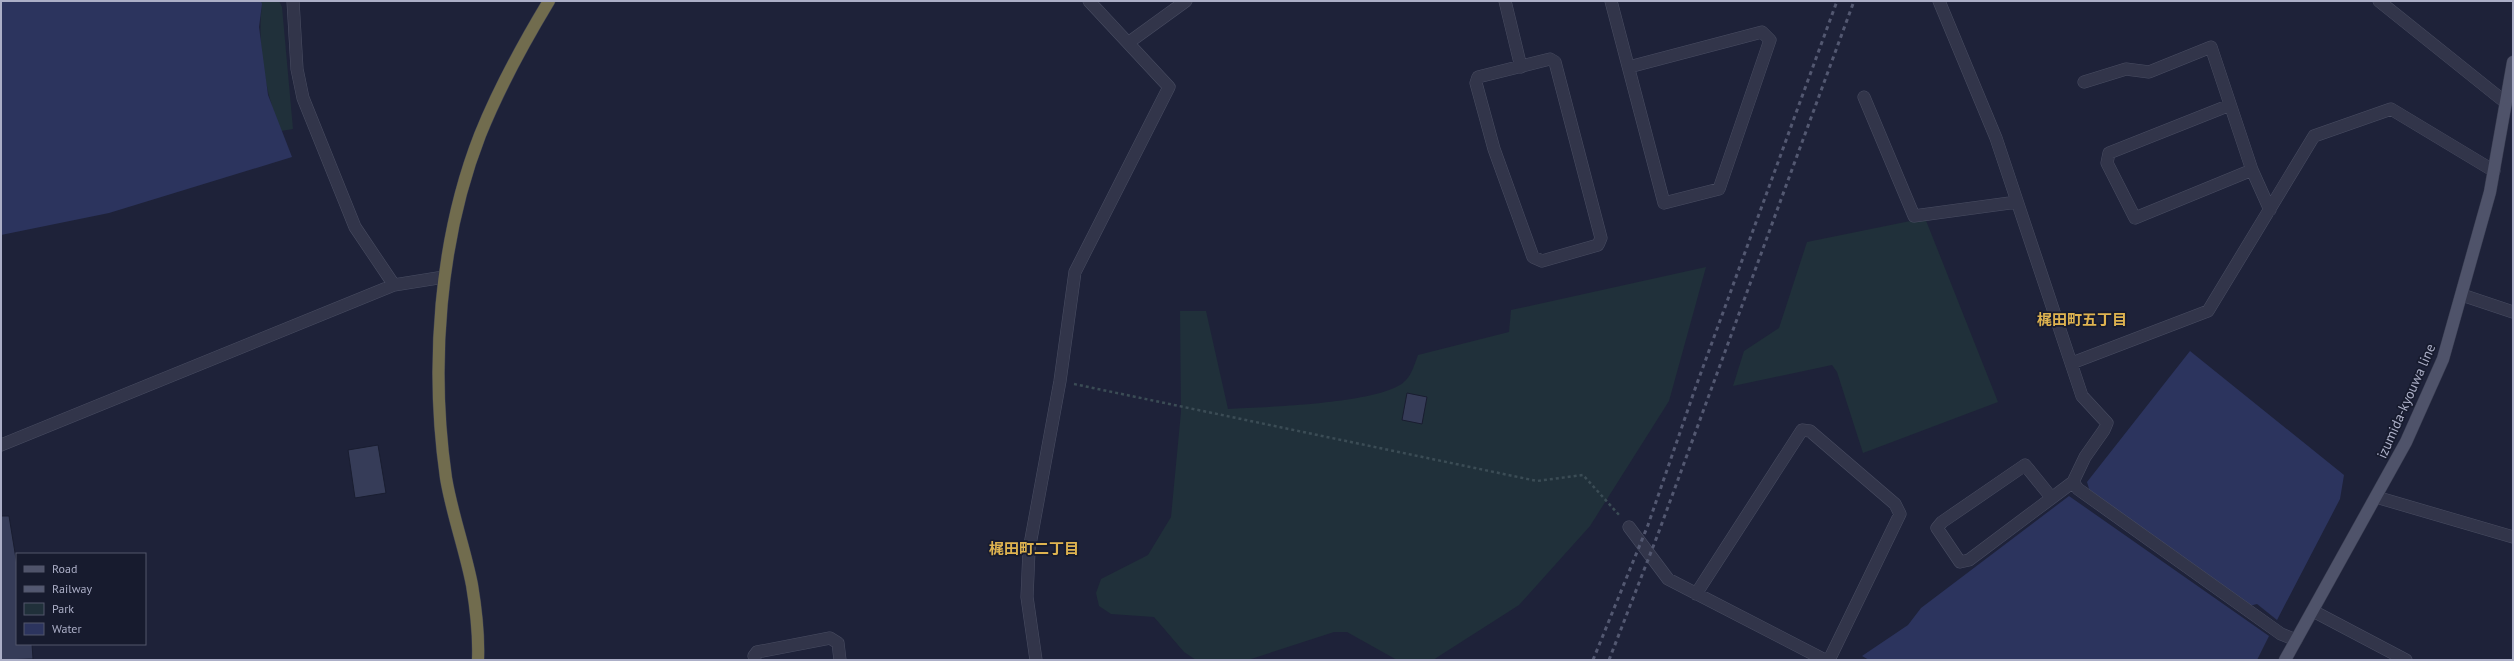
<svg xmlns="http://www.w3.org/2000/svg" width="2514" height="661" font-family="'PT Sans','Noto Sans JP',sans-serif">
<rect width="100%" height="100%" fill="#1e2239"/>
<path fill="#20303a" d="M261,1H279L282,7L293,129L281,131C265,93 257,46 262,4Z
M1925,218L1998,402L1863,453L1837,372L1832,365L1733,386L1744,351L1779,328L1807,242Z
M1706,267L1669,401L1590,526L1519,605L1433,660H1397L1347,632H1334L1248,660H1196L1184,652L1154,617L1111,614L1099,606L1096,593L1101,579L1148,555L1171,517L1181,412L1180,311H1206L1228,409C1262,407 1386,404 1406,380C1412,374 1415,363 1418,355L1509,332L1511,310Z"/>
<path fill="#2c345e" d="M1,1H261L262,4L259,27L268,95L292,157L109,213L1,235Z
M2190,351L2344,475L2340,499L2277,620L2257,604L2249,606L2090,492L2087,482Z
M2069,496L2269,636L2257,660H1869L1862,656L1908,625L1921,608Z"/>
<path fill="#363c58" stroke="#191d30" d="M1407,393L1427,397L1422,424L1402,420Z
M378,445L386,493L355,498L348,450Z
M1,516H9L17,565V644H32L33,659L1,660Z"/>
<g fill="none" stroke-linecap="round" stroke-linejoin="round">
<defs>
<path id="minor" d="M293,1L297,69L303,98L355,227L394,285
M1505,1L1521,67
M1611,1L1664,203L1719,189L1770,40L1762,32L1629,67
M1939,1L1996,138L2082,396L2107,423L2104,430L2085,457L2073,482L1969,560L1960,562L1937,528L1942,522L2025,465L2051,497
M2379,1L2505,102
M1128,43L1186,1
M1550,59L1555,62L1601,238L1598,245L1542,261L1533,257L1494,149L1476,83L1478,77Z
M2084,82L2126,69L2149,72L2211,47L2252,170L2270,210
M1864,97L1914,216L2017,202
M2230,105L2109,153L2107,163L2135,218L2252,170
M2462,295L2513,312
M2072,363L2208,311L2314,136L2391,109L2494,171
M1,445L394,285L444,277
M2073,482L2078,489L2281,634L2296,640
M2376,497L2513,537
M1629,527L1668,579L1825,660
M1696,594L1802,430L1810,431L1895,504L1900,514L1829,660
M2313,611L2406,660
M755,660L754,656L757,652L830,638L838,643L840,660
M1036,660L1027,597L1029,550L1060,381L1075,272L1169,87L1089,1"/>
<path id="major" d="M2285,660L2406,442L2443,359L2490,192L2513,62"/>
<path id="highway" d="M478,660C479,635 476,609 472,585C465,549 452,514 446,478C430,367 439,240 480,135C499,88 523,44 549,1"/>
</defs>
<use href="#minor" stroke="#494d62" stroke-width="13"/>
<use href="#major" stroke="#383c50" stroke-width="13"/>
<use href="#highway" stroke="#393d51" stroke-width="13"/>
<path stroke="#3b4c55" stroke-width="2.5" stroke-dasharray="3 3" stroke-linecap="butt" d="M1074,384L1537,481L1583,475L1620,516"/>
<use href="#minor" stroke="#32354a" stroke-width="12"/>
<use href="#major" stroke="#4f536a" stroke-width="12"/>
<use href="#highway" stroke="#716c4e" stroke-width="12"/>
<path stroke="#535871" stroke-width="3" stroke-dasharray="4 4" stroke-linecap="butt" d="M1593,660L1648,525L1695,389L1837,1
M1609,660L1658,534L1854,1"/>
</g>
<g text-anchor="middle" stroke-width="3.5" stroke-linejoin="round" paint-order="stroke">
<g font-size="14" fill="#acafc7" stroke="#171b2e">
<text transform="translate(2406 401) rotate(-66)" y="5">izumida-kyouwa line</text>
</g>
<g font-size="15" font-weight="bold" fill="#deb350" stroke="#171b2e">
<text x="2082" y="325">梶田町五丁目</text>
<text x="1034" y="554">梶田町二丁目</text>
</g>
</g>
<rect width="2514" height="661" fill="none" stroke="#acafc7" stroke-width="4"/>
<rect x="16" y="553" width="130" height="92" fill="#171b2e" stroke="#53566b"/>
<rect x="24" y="566" width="20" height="6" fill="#4f536a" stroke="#53566b"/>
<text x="52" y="573" font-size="12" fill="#acafc7">Road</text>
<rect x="24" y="586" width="20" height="6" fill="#535871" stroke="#53566b"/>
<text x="52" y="593" font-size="12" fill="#acafc7">Railway</text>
<rect x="24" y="603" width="20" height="12" fill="#20303a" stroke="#53566b"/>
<text x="52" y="613" font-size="12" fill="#acafc7">Park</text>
<rect x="24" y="623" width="20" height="12" fill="#2c345e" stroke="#53566b"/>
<text x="52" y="633" font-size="12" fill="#acafc7">Water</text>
</svg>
